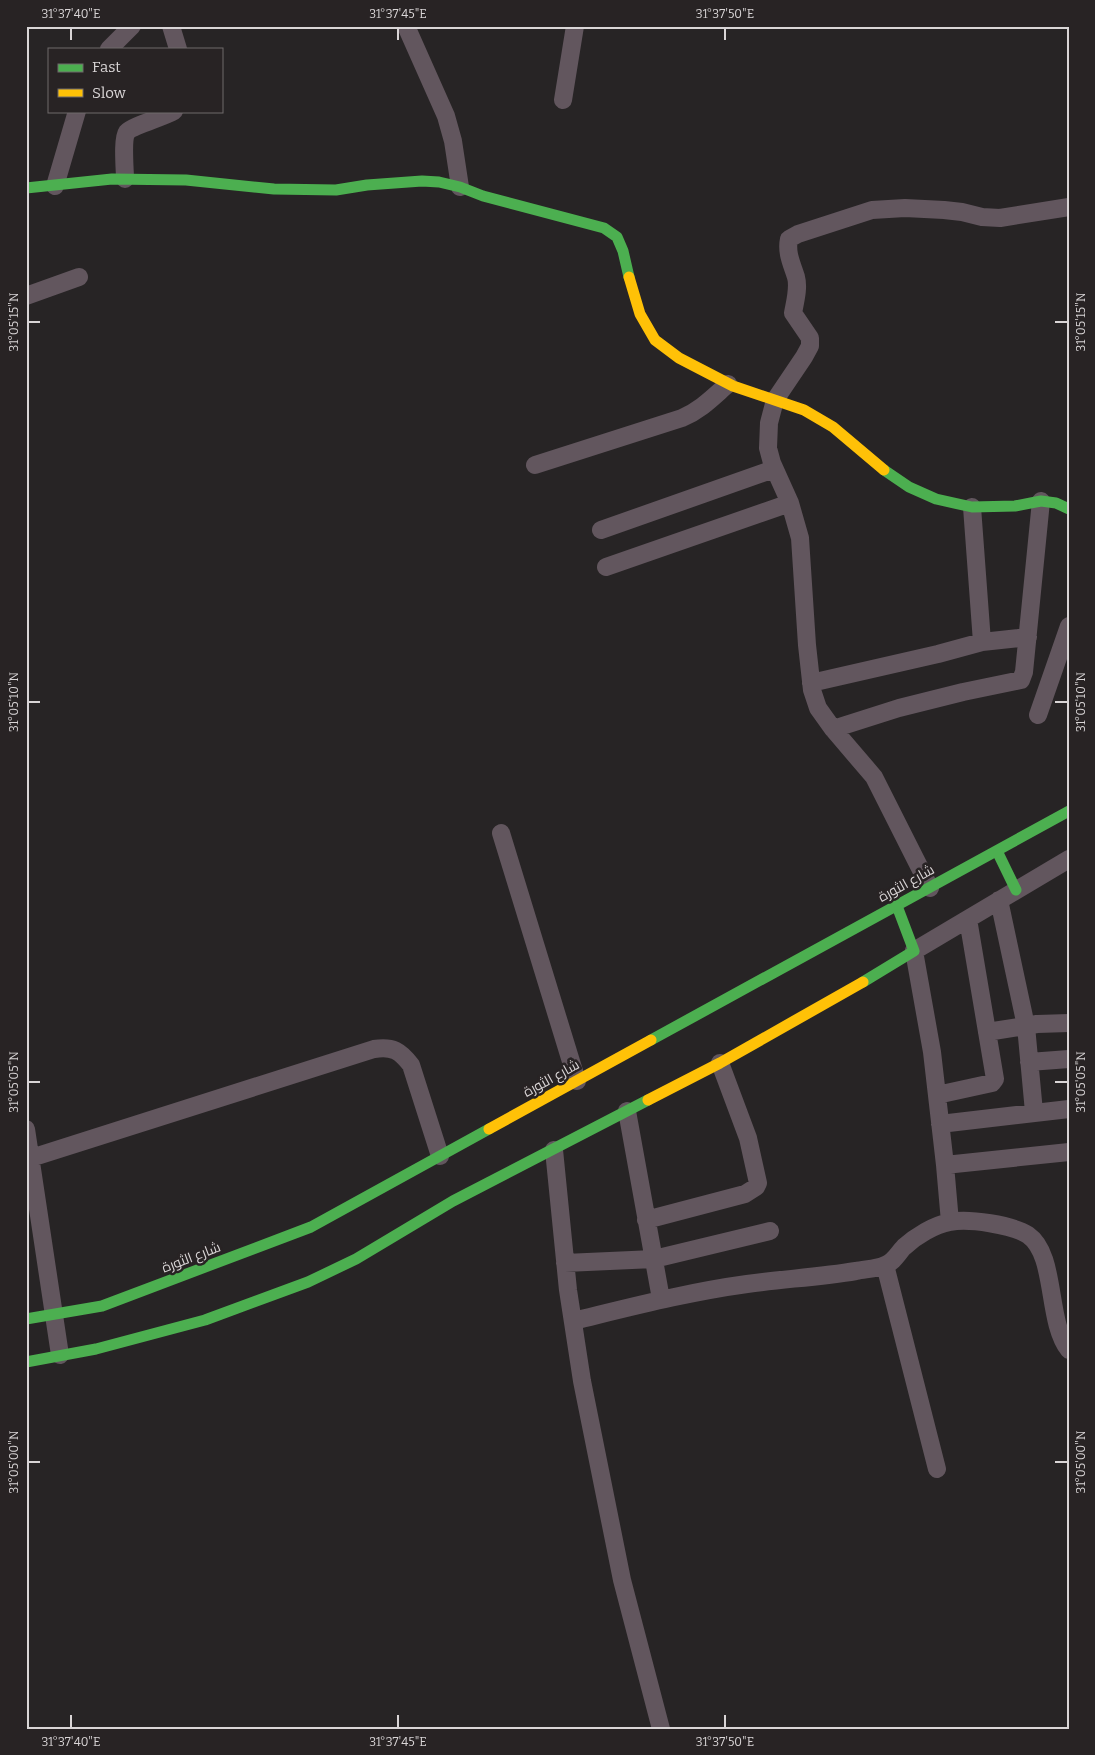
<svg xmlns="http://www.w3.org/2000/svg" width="1095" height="1755" font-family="Bitter,Cairo,serif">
<rect width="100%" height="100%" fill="#272425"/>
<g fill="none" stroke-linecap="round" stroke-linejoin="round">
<path stroke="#62565e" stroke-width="18" d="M171,26L178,49
M406,26L446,116L453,141L460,187
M109,49L132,26
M563,100L575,26
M125,179C125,170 122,139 127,132C132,126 164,117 174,111
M55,186L77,111
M26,296L79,277
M535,465L682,418C701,410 713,397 728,384
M972,507L982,642
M601,530L774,469
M606,567L790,503
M811,683L938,654L982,642L1028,637
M1038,715L1069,626
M833,729L899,708L963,692L1021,680L1024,672L1041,501
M501,833L577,1081
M930,888L874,777L833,729L818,708L812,690L807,645L800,538L790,503L772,463L768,448L769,423L775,400L804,357L810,346V338L793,313C795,302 799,288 796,277C792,264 786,253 789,239L798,234L872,210L905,208L944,210L962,212L982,217L1000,218L1069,207
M999,900L1026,1026L1034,1112
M987,1032L1037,1024L1069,1023
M1029,1062L1069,1059
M937,1095L992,1083L995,1079L968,919
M627,1111L661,1299
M940,1124L1069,1109
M26,1129L60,1355
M554,1150L568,1290L582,1381L622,1580L661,1729
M31,1158L374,1049C393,1046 400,1051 411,1065L440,1156
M945,1165L1069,1152
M646,1220L745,1194L756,1187L758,1183L748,1138L720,1063
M950,1222L945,1165L932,1052L914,951L1069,859
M565,1263L654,1259L770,1231
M885,1265L937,1469
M573,1321C631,1307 688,1292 747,1284C783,1279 820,1277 856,1271C865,1269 877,1269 885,1265C894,1262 898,1253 904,1247C916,1236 934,1225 950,1222C968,1218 1013,1225 1028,1235C1057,1255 1046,1321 1069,1350"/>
<path stroke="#4caf50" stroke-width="11" d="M26,188L112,179L186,180L274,189L336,190L367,185L422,181L439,182L460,187L483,196L604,228L617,237L623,251L629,277
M884,470L909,487L936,499L972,507L1015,506L1041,501L1056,503L1069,509
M997,851L1016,890
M863,982L914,951L897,906
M651,1040L1069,811
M26,1319L102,1306L311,1227L489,1129
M26,1362L96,1349L205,1320L308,1282L356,1259L453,1201L648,1100"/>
<path stroke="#ffc107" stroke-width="11" d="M629,277L640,314L655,340L679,358L733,386L804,410L833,427L884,470
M648,1100L720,1063L863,982
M489,1129L651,1040"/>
</g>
<path fill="none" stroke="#d9d5d6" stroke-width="2" d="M71,28V40M398,28V40M725,28V40M28,322H40M1055,322H1068M28,702H40M1055,702H1068M28,1082H40M1055,1082H1068M28,1462H40M1055,1462H1068M71,1715V1728M398,1715V1728M725,1715V1728"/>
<g text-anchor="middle" stroke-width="5" stroke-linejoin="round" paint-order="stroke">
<g font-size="14" fill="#d9d5d6" stroke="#282324">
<text transform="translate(906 883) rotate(-29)" y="5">شارع الثورة</text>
<text transform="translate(551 1078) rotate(-29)" y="5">شارع الثورة</text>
<text transform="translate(191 1257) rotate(-21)" y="5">شارع الثورة</text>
</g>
</g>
<rect width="1095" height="1755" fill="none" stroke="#282324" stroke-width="55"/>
<rect x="48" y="48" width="175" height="65" fill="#282324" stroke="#6f6a6b"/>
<rect x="58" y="64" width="25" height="8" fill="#4caf50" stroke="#6f6a6b"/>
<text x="92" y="72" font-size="15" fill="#d9d5d6">Fast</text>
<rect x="58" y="89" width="25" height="8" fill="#ffc107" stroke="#6f6a6b"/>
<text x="92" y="98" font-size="15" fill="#d9d5d6">Slow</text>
<rect x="28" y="28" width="1040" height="1700" fill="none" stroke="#d9d5d6" stroke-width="2"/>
<g font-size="12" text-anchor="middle" fill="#d9d5d6">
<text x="71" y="18">31°37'40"E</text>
<text x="398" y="18">31°37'45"E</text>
<text x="725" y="18">31°37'50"E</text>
<text transform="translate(14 322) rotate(-90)" y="4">31°05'15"N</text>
<text transform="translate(1081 322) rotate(-90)" y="4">31°05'15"N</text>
<text transform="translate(14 702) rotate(-90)" y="4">31°05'10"N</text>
<text transform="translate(1081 702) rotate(-90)" y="4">31°05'10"N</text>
<text transform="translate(14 1082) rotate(-90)" y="4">31°05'05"N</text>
<text transform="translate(1081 1082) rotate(-90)" y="4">31°05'05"N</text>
<text transform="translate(14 1462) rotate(-90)" y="4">31°05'00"N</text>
<text transform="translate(1081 1462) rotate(-90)" y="4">31°05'00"N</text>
<text x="71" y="1746">31°37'40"E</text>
<text x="398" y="1746">31°37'45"E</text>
<text x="725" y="1746">31°37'50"E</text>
</g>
</svg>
